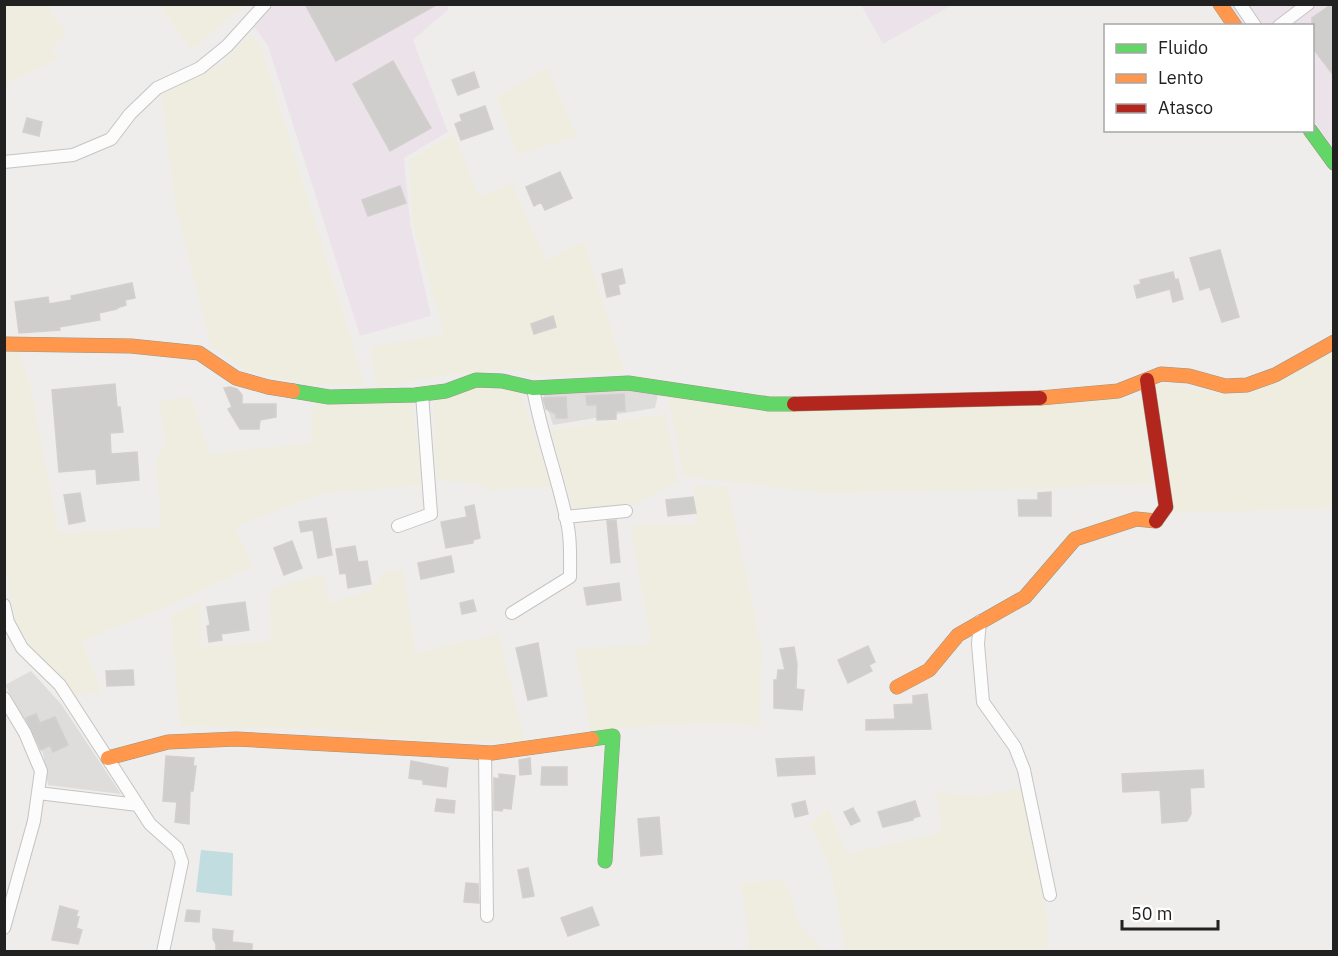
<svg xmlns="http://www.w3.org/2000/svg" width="1338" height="956" font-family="'IBM Plex Sans',sans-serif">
<rect width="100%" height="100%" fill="#efedeb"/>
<path fill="#dedddc" d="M629,389L658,394L655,408L553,425L543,394Z
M31,671L61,704L121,794L48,785L43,753L5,685Z"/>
<path fill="#ece3ea" d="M446,4L449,9L413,40L448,132L404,158L410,223L431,316L360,336L268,46L253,25L271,5Z
M861,5H952L883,44Z
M1229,5H1333V148L1313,119L1312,26L1244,25Z"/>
<path fill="#eeeddf" d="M4,5H46L66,33L52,48L58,59L5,84Z
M159,5H245L191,50Z
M250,34L261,46L365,385L308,384L245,371L210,344L176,208L161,93L221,65Z
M547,67L577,136L518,155L497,98Z
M454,134L479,197L512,184L546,260L584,241L624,371L548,376L508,369L454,374L376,388L370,347L444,334L413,223L409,160Z
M1333,351V508L1174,513L1155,383L1233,395L1269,384Z
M4,353H20L30,385L59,533L161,527L156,458L165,447L160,401L191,397L210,454L311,443L312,401L412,402L423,485L319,494L235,527L253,566L167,607L82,641L101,692L76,696L37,655L17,624L5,568Z
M481,386L521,392L551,486L491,490L476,484L436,480L434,399Z
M668,395L1016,406L1142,397L1152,484L997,490L825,493L683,476Z
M666,414L678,482L638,503L573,509L551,430Z
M694,486L728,487L762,651L759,727L725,722L590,730L575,649L652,644L630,526L696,525Z
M404,569L415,653L499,634L525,742L422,740L322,729L180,726L171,615L201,601V647L271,641L270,589L324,573L330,603L370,591L384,571Z
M1021,788L1048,924L1046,951H845L831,869L810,824L828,809L847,854L942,832L936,792L983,796Z
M778,880L789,888L799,925L818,944L821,951H750L741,883Z"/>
<path fill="#c1dde0" d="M201,850L233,853L232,896L196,892Z"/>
<path fill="#d0cecc" stroke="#d2cfcc" stroke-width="1.5" d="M305,4H438L336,61Z
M1332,4H1334V76L1312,47V18Z
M393,61L431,128L390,151L353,84Z
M474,72L479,87L458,95L452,80Z
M485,106L493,129L461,140L455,124L462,121L460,115Z
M27,118L42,122L39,136L23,132Z
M560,172L572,198L545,210L541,202L534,206L526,187Z
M400,186L406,203L368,216L362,200Z
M1220,250L1239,317L1222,322L1210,287L1200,290L1190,258Z
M622,269L625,283L618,285L620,294L607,297L602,274Z
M1173,272L1175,280L1178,279L1183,299L1173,302L1170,289L1137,298L1134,286L1141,284L1140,280Z
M132,283L135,298L125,300L126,305L117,308V309L99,313L100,320L59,327L60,330L19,333L15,302L48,297L49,304L72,300L71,296Z
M553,316L556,327L534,334L531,324Z
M115,384L117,407H120L123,432L110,433L111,454L137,452L139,480L97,484L96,469L59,472L52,390Z
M230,387L237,389L242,395V404H276V417L260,420L259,429H240L228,409L232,407L224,388Z
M624,394L625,411H616V419L597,420V405H587L586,396Z
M566,397L567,418H556V414L546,409L543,398Z
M1051,492V516H1019L1018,500H1038V493Z
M80,493L85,521L69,524L64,495Z
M693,497L696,513L668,516L666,500Z
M474,505L480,538L473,540V543L446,548L441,522L467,517L465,507Z
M326,518L332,555L318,558L313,530L301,532L299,522Z
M616,520L620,562L611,563L607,521Z
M292,541L302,568L284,575L274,548Z
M355,546L358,562L367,561L371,584L348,588L346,573L340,574L336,549Z
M451,556L454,572L421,579L418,563Z
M619,583L621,600L587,605L584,588Z
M473,600L476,611L462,614L460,603Z
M245,602L249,630L221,634L222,640L209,642L207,626L210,625L207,607Z
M538,643L547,696L528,700L516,648Z
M868,646L875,662L869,665L872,671L848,683L838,660Z
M794,647L797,664L796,689L804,690L802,710L774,708V680H777L778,670H785L780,649Z
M133,670L134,685L107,686L106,671Z
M927,694L931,729L866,730V720L895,719L894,705L913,704V696Z
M36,714L40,723L55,717L68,745L53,752L50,745L41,750L26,718Z
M166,756L194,758L193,766H196L193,791H190L189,824L175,822L177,802L163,801Z
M814,757L815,774L778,776L776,759Z
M530,758L531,774L520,775L519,760Z
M411,761L448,768L446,787L423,784V780L409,778Z
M542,767H567V785H541Z
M1203,770L1204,787L1190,788L1191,814L1187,821L1162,823L1160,790L1123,792L1122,774Z
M499,774L515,776L511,809L503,808L502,811L494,810V778L499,779Z
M437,799L455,801L454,813L435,811Z
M805,801L808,814L795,817L792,804Z
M915,801L920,816L913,818V820L883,827L878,812Z
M853,808L860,821L851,825L844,812Z
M659,817L662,854L641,856L638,819Z
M528,868L534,896L523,898L518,870Z
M466,883L478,884L479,903L464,902Z
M60,906L78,911L76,916L79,917L76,928L82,930L78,944L52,940Z
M592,907L599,925L568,936L561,918Z
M187,910L200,911L199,922L185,921Z
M213,929L233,931L232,942L252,944V951H216V944L213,939Z"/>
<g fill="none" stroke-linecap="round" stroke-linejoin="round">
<defs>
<path id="street" d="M1240,4L1255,26
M1279,26L1308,4
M4,162L73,155L111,139L130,114L157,88L200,68L227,46L265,4
M565,517L626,511
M398,526L431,514L422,394
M4,605L8,622L22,648L60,685L150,824L177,848L182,862L163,952
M512,613L570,577C570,561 571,543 568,527C559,480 541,435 533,388
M980,621L978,644L983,702L1015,747L1024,770L1050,895
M4,698L25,733L41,771L34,821L4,928
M485,753L487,916
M38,793L138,805"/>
<path id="fast" d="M1310,130L1334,163
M293,391L329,397L415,395L446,391L476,380L502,381L533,388L628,383L769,404H794
M592,739L613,736L605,861"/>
<path id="slow" d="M1220,4L1235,26
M4,344L131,346L199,353L236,378L268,387L293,391
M1040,398L1118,391L1161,374L1189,376L1225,386L1247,385L1275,375L1334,342
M897,687L929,670L958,635L1025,597L1075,539L1136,519L1156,521
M108,758L168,742L236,739L492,753L592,739"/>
<path id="jam" d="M1147,380L1166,507L1156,521
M794,404L1040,398"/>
</defs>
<use href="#street" stroke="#c5c4c3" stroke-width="14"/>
<use href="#fast" stroke="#999883" stroke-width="15"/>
<use href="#slow" stroke="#999883" stroke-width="15"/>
<use href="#jam" stroke="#999883" stroke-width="15"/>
<use href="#street" stroke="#fdfcfc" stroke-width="12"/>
<use href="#fast" stroke="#63d668" stroke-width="14"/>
<use href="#slow" stroke="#ff974d" stroke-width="14"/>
<use href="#jam" stroke="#b3261e" stroke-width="14"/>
</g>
<rect width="1338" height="956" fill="none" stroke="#212121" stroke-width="12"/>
<rect x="1104" y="24" width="210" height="108" fill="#ffffff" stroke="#a6a6a6" stroke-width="1.5"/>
<rect x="1116" y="44" width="30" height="9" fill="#63d668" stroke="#a6a6a6" stroke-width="1.5"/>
<text x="1158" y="54" font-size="18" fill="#212121">Fluido</text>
<rect x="1116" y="74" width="30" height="9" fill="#ff974d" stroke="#a6a6a6" stroke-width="1.5"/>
<text x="1158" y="84" font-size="18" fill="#212121">Lento</text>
<rect x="1116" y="104" width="30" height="9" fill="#b3261e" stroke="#a6a6a6" stroke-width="1.5"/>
<text x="1158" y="114" font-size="18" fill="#212121">Atasco</text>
<path d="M1122 920v9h96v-9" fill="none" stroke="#212121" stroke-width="3"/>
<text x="1131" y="920" font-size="18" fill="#212121" stroke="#ffffff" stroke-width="4.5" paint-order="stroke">50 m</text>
</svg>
